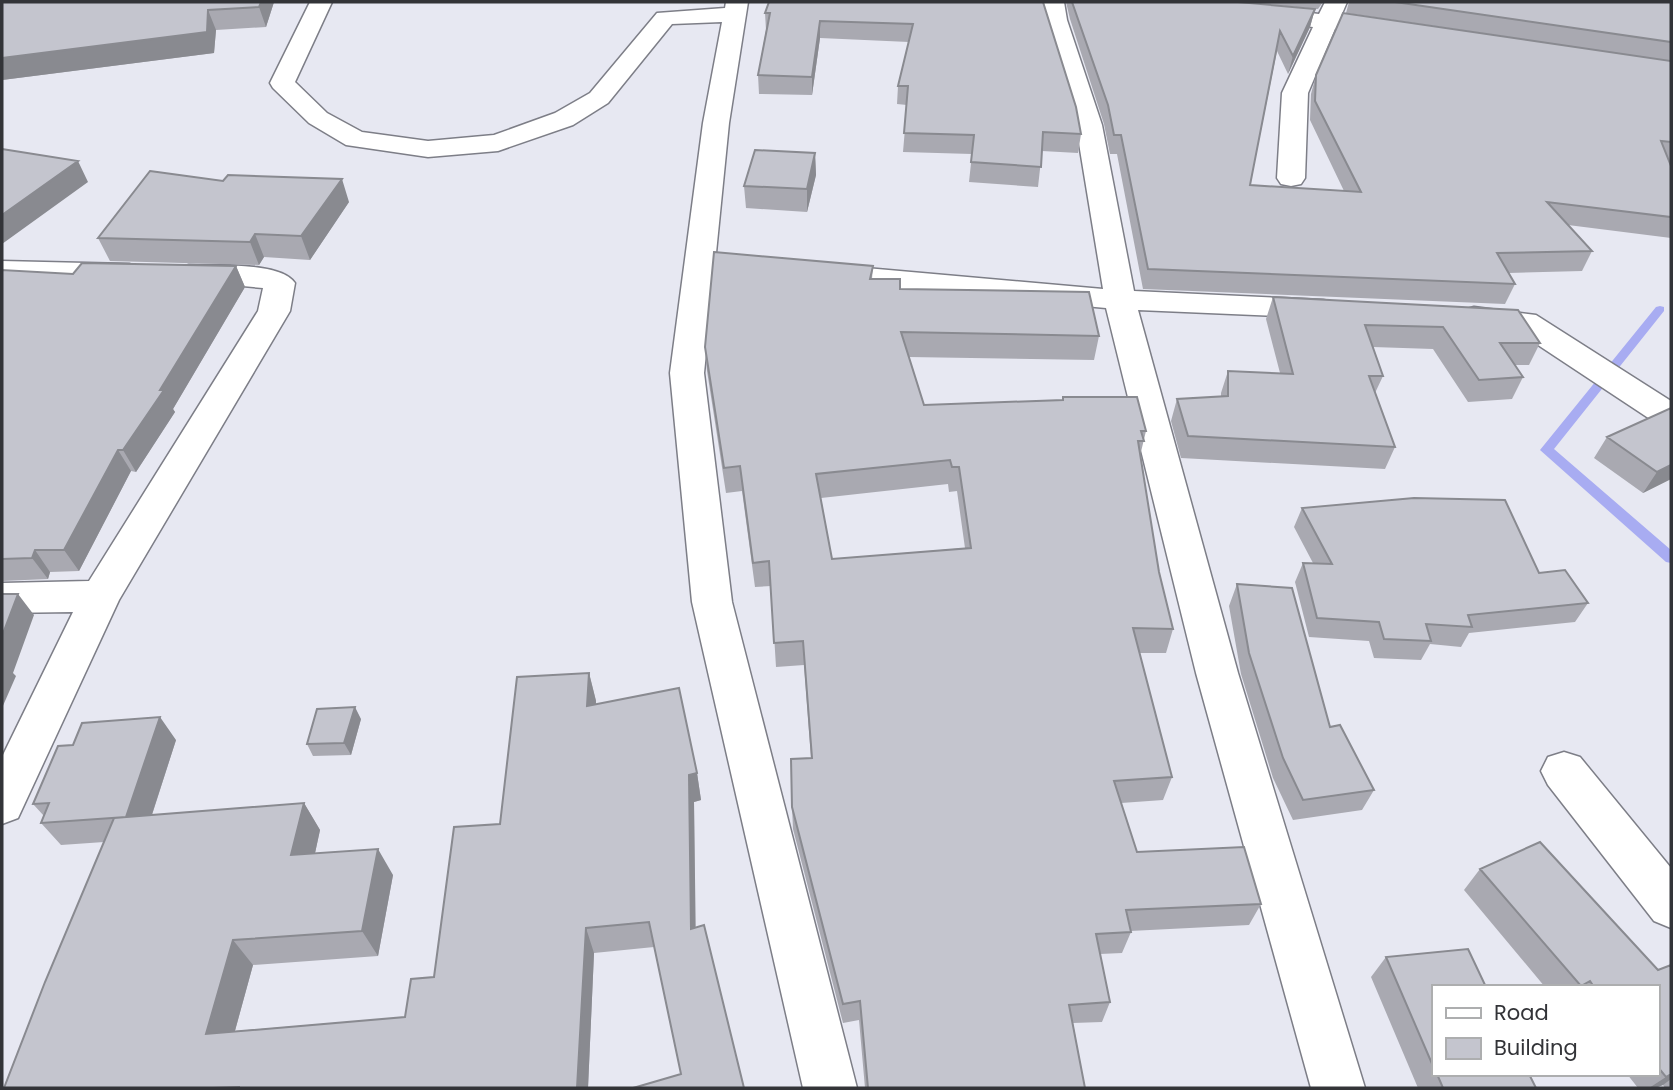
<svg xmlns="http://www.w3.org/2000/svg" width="1673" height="1090" font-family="Poppins,sans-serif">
<rect width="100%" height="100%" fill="#e7e8f2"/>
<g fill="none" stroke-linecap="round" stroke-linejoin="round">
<path fill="#a8acf2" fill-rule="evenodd" d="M1660,306L1664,307V311L1554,449L1671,550V563L1666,562L1540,450L1656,307Z"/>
<defs>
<path id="street" d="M310,2H332L295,82L327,113L362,132L428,141L494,135L555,113L590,93L657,13L725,8L726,2H748L729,123L704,373L732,602L857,1088H803L692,602L670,373L703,123L722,22L672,24L608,103L573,125L498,151L428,157L346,145L309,123L273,88L270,83Z
M1042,2H1064L1067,20L1102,125L1134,291L1323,300L1334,302L1339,309L1334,316L1323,318L1138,310L1238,673L1365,1088H1311L1196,673L1106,308L821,282L810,279L806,273L810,267L821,264L1103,289L1076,125L1043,20Z
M1147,2H1215L1319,14L1325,2H1347L1341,16L1393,22L1401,24L1405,29L1401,34L1393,36L1335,29L1308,93L1305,178L1301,184L1291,186L1281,184L1277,178L1282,93L1313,27L1158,9L1150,7Z
M2,261L129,264L140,267L144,273L140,279L129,282L2,279Z
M189,265C214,266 280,261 295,283L290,311L119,600L18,818L2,824V757L73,612L2,613V583L89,581L258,311L263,288L178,280L174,274L178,268Z
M1474,307L1536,315L1671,401V428L1659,425L1517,331L1463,324L1458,317L1463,310Z
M1564,752L1580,757L1671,868V928L1654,921L1548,785L1541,771L1548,757Z"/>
</defs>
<use href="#street" stroke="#7d7e87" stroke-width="3"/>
<use href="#street" fill="#fff" fill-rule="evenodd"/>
</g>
<path fill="#a9a9b1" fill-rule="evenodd" d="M2,2H274L266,27L216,30L214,53L2,80Z
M1043,2L1081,134L1078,153L1042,151L1038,187L969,182L972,154L903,152L907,105L897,104L898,86L909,42L820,38L812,95L759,94L758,75L766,30L765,13Z
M1066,2H1238L1315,9L1310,27L1288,74L1277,51L1250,185L1344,191L1310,120L1311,94L1316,75L1529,40L1346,13L1349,2H1671V163L1670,162L1671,166V238L1568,225L1592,251L1582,271L1508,273L1515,284L1505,304L1143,289L1117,154H1110L1104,124L1070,19Z
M1244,2H1323L1318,9Z
M815,153L816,175L807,212L746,208L744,186Z
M349,202L310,260L264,257L259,265L110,261L98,238Z
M236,266L245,287L173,409L175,412L136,472L131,471L79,571L50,572L48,579L2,581V270L73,274Z
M873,266L872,279L900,289L1099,336L1094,360L909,357L924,405L1146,431L1140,456L1159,572L1173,629L1166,653H1139L1172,777L1163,800L1121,803L1137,852L1261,904L1249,925L1130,931L1131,932L1122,953L1100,954L1110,1002L1102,1022L1073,1023L1085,1088H865L859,1020L843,1023L793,829L792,807L811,758L804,665L776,667L771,586L755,587L742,491L726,493L707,371L705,347ZM948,484L949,492L957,491L965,548L832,559L821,498Z
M1273,297L1540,343L1529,365H1515L1523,377L1512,399L1468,402L1433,349L1373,347L1383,376L1375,393L1395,447L1385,469L1181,458L1171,421L1177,399L1221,397V393L1228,371L1280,373L1266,319Z
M1607,437L1671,479L1643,493L1594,458Z
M1302,508L1539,573L1588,603L1575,622L1469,633L1461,647L1430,644L1421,660L1374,658L1369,641L1309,637L1295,582L1303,563H1313L1294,527Z
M1237,584L1330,727L1374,790L1362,810L1293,820L1273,778L1241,674L1229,606Z
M589,673L596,701V704L697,773L701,800L694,802L695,927L681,1074L654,947L594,953L588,1088H4L104,842L61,845L41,823L44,816L33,804L73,745L176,740L152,815L304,803L320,830L315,853L393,875L378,956L253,965L235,1031L405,1017L434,977L500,824Z
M361,719L351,755L313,756L307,744Z
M1480,869L1658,970L1671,965V1088H1665L1663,1085L1655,1088H1638L1627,1074H1657V987H1545L1464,890Z
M1386,957L1433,987V1074H1529L1536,1088H1418L1371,977Z"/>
<path fill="#898a90" d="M261,2H274L266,27L259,7Z
M1315,9L1310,27L1288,74L1293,56Z
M208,10L216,30L214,53L2,80V58Z
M820,21V38L812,95V77Z
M815,153L816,175L807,212V189Z
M78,161L88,182L2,244V215Z
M342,179L349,202L310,260L301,236Z
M255,234L264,257L259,265L250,242Z
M236,266L245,287L173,409L175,412L136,472L123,450Z
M118,450L131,471L79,571L64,550Z
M1671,465V479L1643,493L1657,472Z
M35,550L50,572L48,579L32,558Z
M18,594L34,615L13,673L16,676L2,708V636Z
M589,673L596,701L594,734L587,706Z
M355,707L361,719L351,755L344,743Z
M160,717L176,740L144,839L126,817Z
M697,773L701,800L694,802L696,953L691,929L689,775Z
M304,803L320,830L309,881L291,855Z
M378,849L393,875L378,956L362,931Z
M586,928L594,953L588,1088H577Z
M233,940L253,965L228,1056L206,1034Z
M1671,1074V1079L1663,1085L1655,1088H1649L1666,1077Z"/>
<path fill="#c4c5ce" stroke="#898a90" stroke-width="2" fill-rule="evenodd" d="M2,2H261L259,7L208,10L207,32L2,58Z
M769,2H1043L1076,107L1081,134L1043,132L1041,167L971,162L974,135L904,133L908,86H898L913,24L820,21L812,77L758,75L770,13H765Z
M1072,2H1238L1315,9L1293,56L1280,31L1250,185L1361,192L1315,101L1316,75L1343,13L1671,61V142L1661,141L1671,166V217L1547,202L1592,251L1497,253L1515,284L1148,269L1121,135H1114L1108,105Z
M1395,2H1671V42Z
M2,149L78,161L2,215Z
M755,150L815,153L807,189L744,186Z
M150,171L223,181L228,175L342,179L301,236L255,234L250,242L98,238Z
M714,252L873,266L870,279H900V289L1089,292L1099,336L901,332L924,405L1063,400V397H1137L1146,431H1141L1144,441H1138L1159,572L1173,629L1133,628L1172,777L1114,781L1137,852L1244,847L1261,904L1126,910L1131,932L1096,934L1110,1002L1069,1005L1085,1088H868L860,1001L843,1004L792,807L791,759L812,758L803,641L774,643L769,561L753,563L740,466L724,468L705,347ZM950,460L952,467H959L971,548L832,559L816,474Z
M82,263L236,266L160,390H164L123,450H118L64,550H35L32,558L2,559V270L73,274Z
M1273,297L1518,310L1540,343H1500L1523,377L1479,380L1443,327L1365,325L1383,376H1369L1395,447L1188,436L1177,399L1228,396V371L1293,374Z
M1671,408V465L1657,472L1607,437Z
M1414,498L1505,500L1539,573L1565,570L1588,603L1468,615L1472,627L1426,624L1431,641L1384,639L1379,622L1317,618L1303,563L1332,564L1302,508Z
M1237,584L1292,588L1330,727L1340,725L1374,790L1303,800L1283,758L1249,653Z
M2,594H18L2,636Z
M589,673L587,706L679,688L697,773L689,775L691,929L704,925L744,1088H633L681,1074L649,922L586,928L577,1088H239V1087L213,1088H4L45,982L114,818L304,803L291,855L378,849L362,931L233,940L206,1034L405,1017L411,979L434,977L454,827L500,824L517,677Z
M355,707L344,743L307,744L317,709Z
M160,717L126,817L41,823L49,803L33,804L58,746L73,745L82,723Z
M1540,842L1658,970L1671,965V1074L1666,1077L1657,1066V987H1594L1590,981L1581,986L1480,869Z
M1468,949L1486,987H1433V1066L1386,957Z
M1437,1074H1529L1536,1088H1443Z"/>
<rect width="1673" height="1090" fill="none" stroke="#333438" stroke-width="7"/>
<rect x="1432" y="985" width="228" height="91" fill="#ffffff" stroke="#adaeaf" stroke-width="2"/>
<rect x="1446" y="1008" width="35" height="10" fill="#ffffff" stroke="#adaeaf" stroke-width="2"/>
<text x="1494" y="1020" font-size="21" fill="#333438">Road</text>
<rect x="1446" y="1038" width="35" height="21" fill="#c4c5ce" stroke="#adaeaf" stroke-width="2"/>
<text x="1494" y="1055" font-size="21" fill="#333438">Building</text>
</svg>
